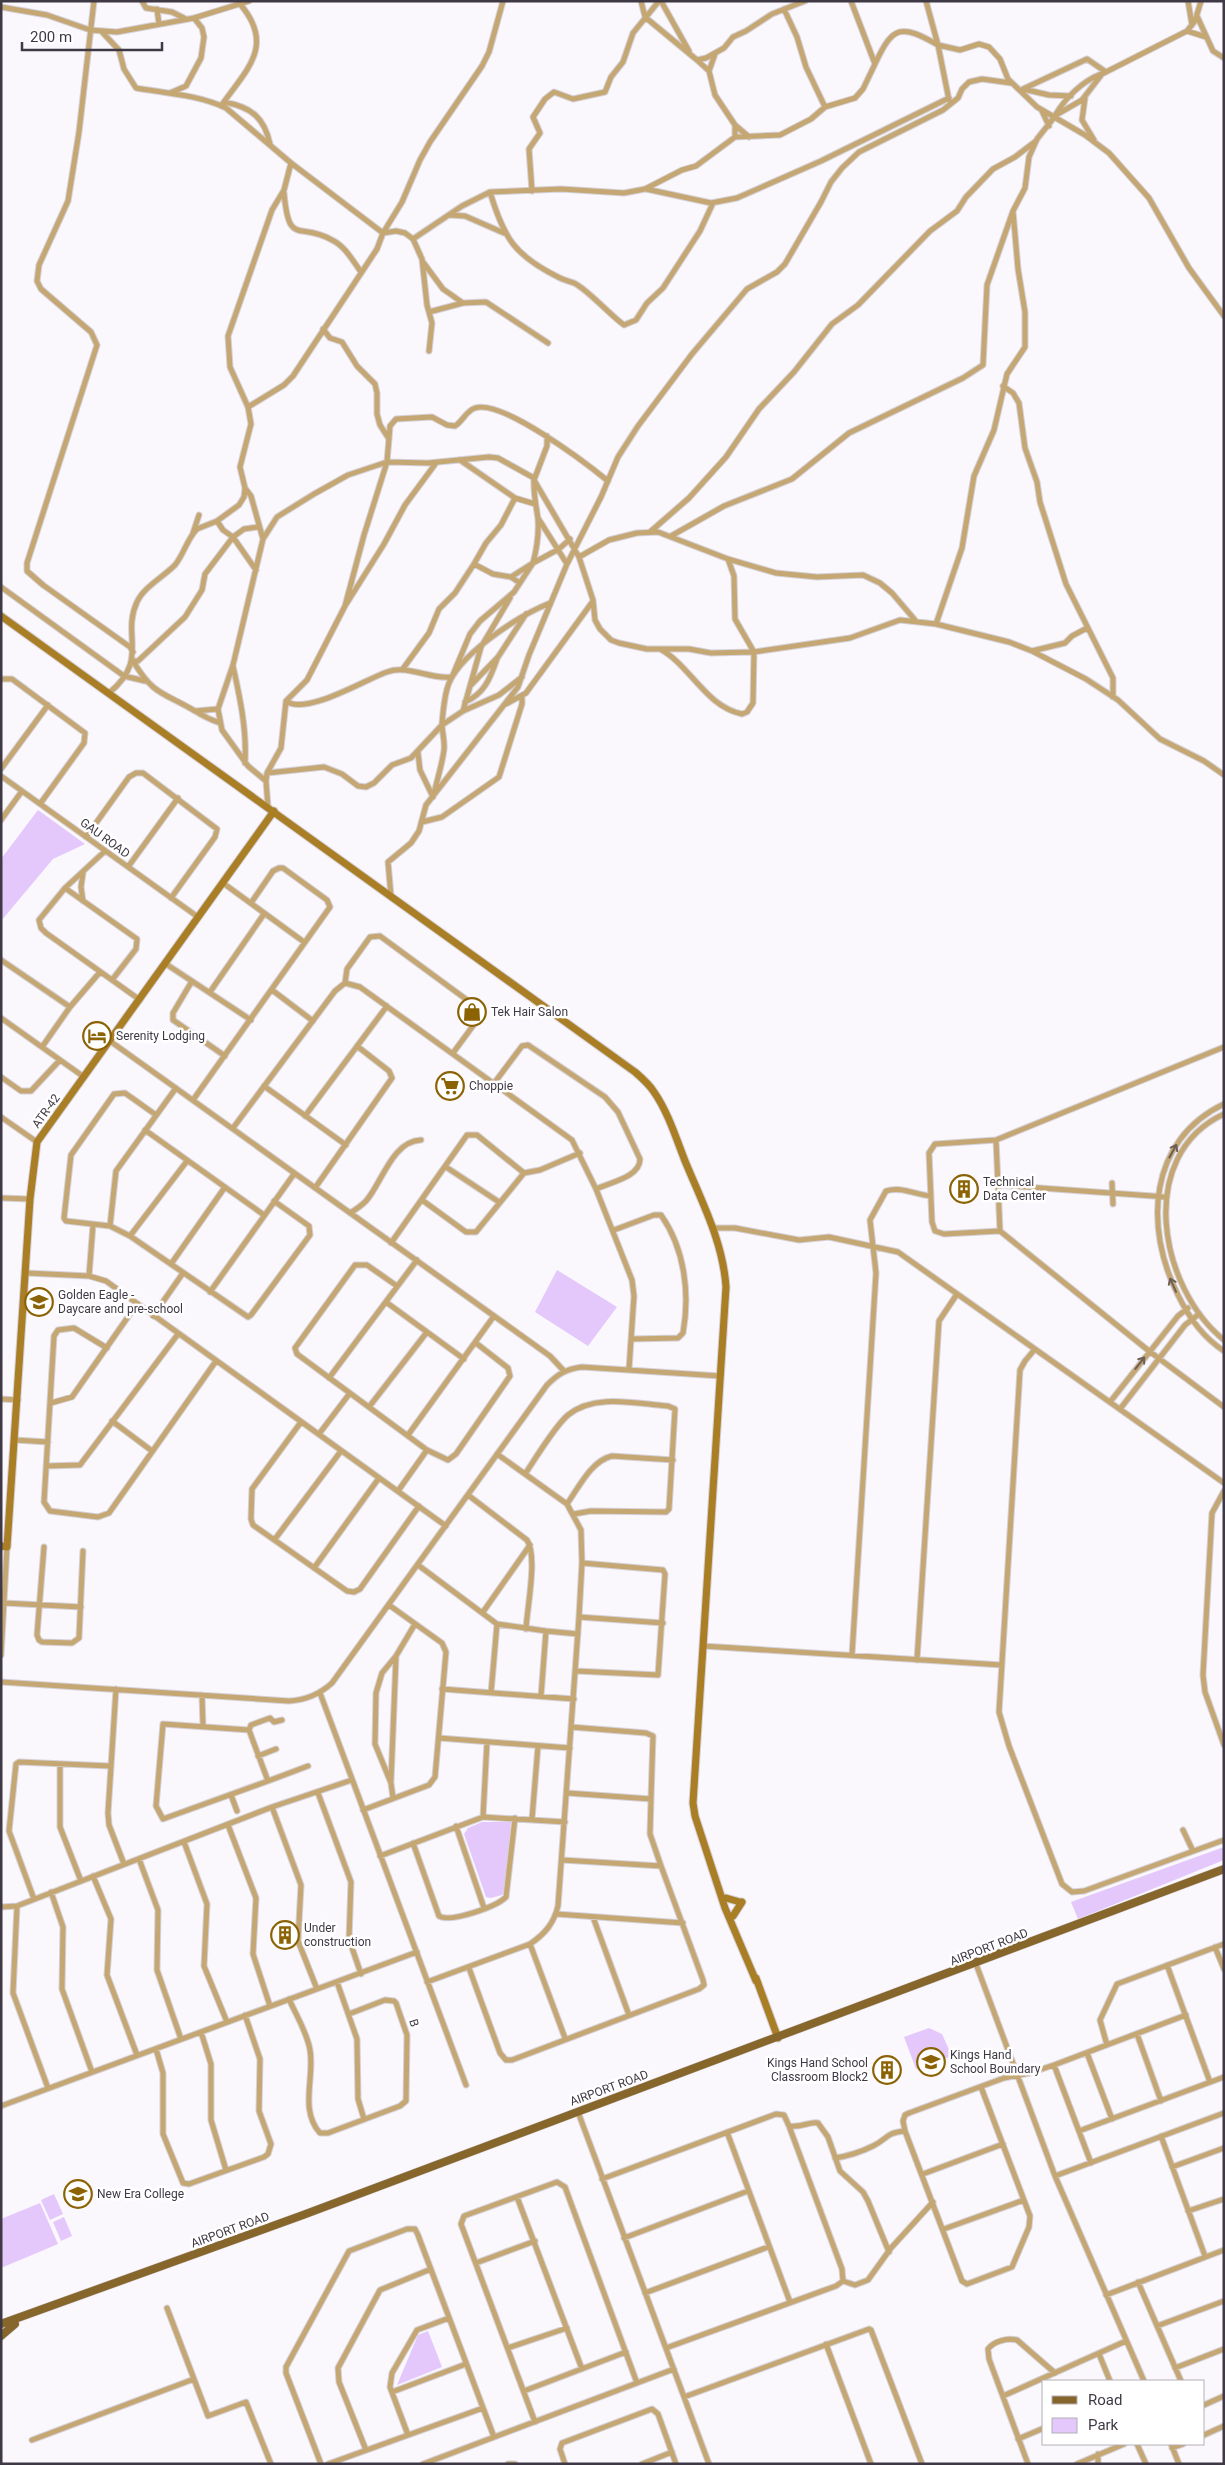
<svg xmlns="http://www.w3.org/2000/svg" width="1225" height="2465" font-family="Roboto,sans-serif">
<rect width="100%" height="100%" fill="#faf7fd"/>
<path fill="#e4c8fc" d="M38,810L85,844L53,859L1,921V859Z
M557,1270L617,1307L588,1346L535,1312Z
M482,1822H511L505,1890L502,1895L491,1898L486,1897L464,1834L468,1828Z
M1224,1847V1860L1078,1919L1071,1902Z
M929,2028L942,2034L952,2056L916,2069L904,2037Z
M54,2194L63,2214L50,2220L41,2200Z
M40,2203L58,2244L1,2268V2219Z
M64,2217L72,2236L61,2241L53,2222Z
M428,2331L442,2367L397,2385L418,2335Z"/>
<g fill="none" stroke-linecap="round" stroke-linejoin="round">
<defs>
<path id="street" d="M94,1L79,132L68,201L39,265L37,281L41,289L91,332L97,345L27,563V571L43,585L130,647L133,652
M142,1L146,8L172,12L184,18
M641,1L645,17L697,60L706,58L724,48L733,37L746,31L772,14L805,1
M661,1L689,51
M851,1L875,64C893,25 901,24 938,45L949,100
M926,1L938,45L960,50L979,44L989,47L1000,59L1008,79L1037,107L1085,135L1109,153L1149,198L1189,268L1224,316
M1188,1L1192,25
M1,7L47,15L90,30L117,32L194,18L249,1
M157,9L159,24
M784,9L797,37L806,67L825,107
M1197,16L1213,51L1224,58
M1187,31L1206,37
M102,32L119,50L124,69L136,88C165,93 199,95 226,108L291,163L383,233L396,231L405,233L413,239L422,259L427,305L432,323L429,351
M697,60L709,71L715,95L735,125V137
M709,71L715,54
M1023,89L1087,59L1106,72
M1023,89L1049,95L1071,96
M170,93L186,86L201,58L204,37L202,28L194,18
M1085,98L1082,120L1094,140
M224,102C251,107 264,117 270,144
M221,106C246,70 276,46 240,4
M1042,111L1049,126
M1056,114C1066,97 1083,81 1101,74
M735,125L749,137
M646,189L711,203L737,198L821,161L949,98
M532,191L529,149L540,133L533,117L545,99L554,92L573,99L605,92L611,77L623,62L633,33L659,1
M490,192C504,239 515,256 560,278C564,280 569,281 574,283C587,289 610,315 624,325L636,320L647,303L663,288L700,231L713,203
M284,193C289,248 299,221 332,240C345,246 353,261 361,272
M449,215L465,216L504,233
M413,239L462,206L490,192L561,189L624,193L645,189L682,170L696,166L735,137L780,135L811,119L825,107L855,98L863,89L875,64
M423,262L443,289L463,303
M429,312L463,303L486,302L548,343
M323,329L330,338L342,342L357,366L375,384L377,393V414L380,425L389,439
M1003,386L1013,393L1019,403L1025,448L1037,482L1040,502L1066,584L1113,678V697
M248,407L284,385L293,376L377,249L383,233L402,202L420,160L430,142L482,66L489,52L503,1
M547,436V446L534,480L579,557L593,600L595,620L600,629L611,640L619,643L647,649H689L711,653L754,652L850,638L900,620L936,624L1009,642L1032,651L1086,679L1118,700L1160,739L1204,761L1224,775
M460,460L515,498
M245,488L251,496L263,539
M538,518L567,564
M217,521L223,530L233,537L205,574L202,590L185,617L138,661H133C154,696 163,692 195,711C203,716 211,720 220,723
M650,532L689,498L726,457L759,409L794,372L832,324L858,305L930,231L957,211L966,197L993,169L1015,157L1036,141
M193,533L199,515
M671,536L724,506L792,479L849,433L963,378L983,365L987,285L1013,211
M579,557L609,540L637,533L658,532L728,559L776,573L817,577L863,575L880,583L892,593L915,620
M474,564L486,543L501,525L515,498L535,504
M256,570L233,537L244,529L258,527
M1,587L124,676L145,681
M345,606L364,535L387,462L428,463L489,457L498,458L534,478C533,493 536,504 538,519C539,534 537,548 533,563L511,577
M936,624L962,548L974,476L994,430L1007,374L1025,347V312L1018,269L1013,211L1025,188L1029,157L1037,139L1056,115L1082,100L1102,74L1187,31L1195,21L1201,1
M660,649C690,665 706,707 742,714L747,712L753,703L754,652L735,619L734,576L728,559
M1032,651L1065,643L1072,636L1087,628
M233,666C240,698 247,730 245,763
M402,670L429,633L439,609L455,593L474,564L493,574L511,577L520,583
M1,679H12L85,733L84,743L40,804
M470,686L498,657L526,614
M109,693C150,659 121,636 137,602C144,587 163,577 175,565C184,554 187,539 197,529L217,521L239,505L244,497L245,488L240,467L251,424L248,407L230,367L228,336L272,210L284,190L291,163
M286,701C306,716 366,679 387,672C408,664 430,680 452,677L470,634L480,621L514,592L533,563L559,549L570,539
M465,702C484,694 490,679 497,659
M506,704L526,693L593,601
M195,711L218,709
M463,711L481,647L510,598
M418,753L420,770L433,797
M1,769L48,705
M267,773L324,767L342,774L358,786L366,787L374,783L392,765L411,758L442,725L463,711L499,695L522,677
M1,776L198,917
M266,781L267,773L281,748L286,701L307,680L345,606L384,544L405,505L436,463
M434,794C437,780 442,765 444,750C445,741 442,732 442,723C443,712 444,700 447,689C455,656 520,615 550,603
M268,807L266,781L248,766L222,730L218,709L233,665L263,539L277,517L314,494L348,475L387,462L390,426L396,419L432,417L447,425L455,426C463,421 466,411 475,408C502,399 586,463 608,481
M1,820L22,791
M422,822L442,817L499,777L522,704V696
M86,837L129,777L136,773H143L217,829L215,837L171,898
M105,851L65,888L39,920L41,928L46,933L112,980
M128,867L178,798
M223,883L304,942
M65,888L137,939L136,949L112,980L140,1000
M391,896L388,862L411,843L419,831L426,805L518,687L529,655L567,564L601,497L618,457L638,426L692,354L747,289L777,272L785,264L821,202L831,182L842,168L859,152L943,110L958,98L962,89L969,82L982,79L1011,83
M83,901L81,887L83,873
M1,960L70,1007
M166,964L251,1020
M192,981L173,1013V1020L225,1056
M345,983L347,969L370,937L380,936L478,1008L480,1011L478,1019L453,1053
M272,990L313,1021
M210,992L264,914
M1,1018L84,1077
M110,1041L550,1356L564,1371
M42,1047L70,1007L100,972
M1224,1047L996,1140L935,1144L929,1153L932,1222L935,1231L944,1234L1000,1231L1149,1351L1224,1407
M1,1077L21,1091H31L60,1060
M495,1082L522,1046L528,1045L605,1097L618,1112L640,1159C640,1177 611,1182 596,1189
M264,1086L346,1145
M193,1100L330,907L327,900L283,868H279L273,871L251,903
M1224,1104C1148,1140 1144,1228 1178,1295C1188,1316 1204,1338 1224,1351
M1224,1114C1135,1155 1159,1288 1224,1340
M156,1115L125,1093L114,1094L71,1155L64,1218L66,1221L110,1226L130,1236L248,1317L251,1315L310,1235L309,1226L274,1201
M305,1116L387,1006
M1,1117L37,1142
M233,1128L335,991L345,983L360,987L572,1140L596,1189L632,1280L634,1296L629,1369
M145,1130L264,1215
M996,1140L1000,1231
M446,1167L499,1202
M1112,1183L1113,1204
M998,1185L1167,1197
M315,1188L392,1078L389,1071L357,1046
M1,1198L30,1199
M422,1200L466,1232H476L524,1173L540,1170L580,1153
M350,1213C355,1210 361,1206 366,1201C382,1183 392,1141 421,1140
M110,1226L116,1171L176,1088
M713,1228H735L799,1240L829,1237L898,1252L1224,1483
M614,1230L654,1215H661C685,1249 690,1294 683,1333L678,1338L631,1339
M130,1236L187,1161
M391,1243L467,1135H477L524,1173
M171,1264L225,1187
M26,1273L89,1276L106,1281L446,1526
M89,1276L93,1225
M397,1286L367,1265H355L295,1348L297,1354L427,1450L448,1460L456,1454L510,1376L508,1368L476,1343
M210,1292L294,1174
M386,1302L464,1359
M153,1316L183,1273
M107,1348L74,1328L58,1330L54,1336L44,1502L50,1511L98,1517L109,1513L216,1361
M1035,1349L1025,1361L1020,1370L999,1712L1009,1746L1062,1884L1072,1892L1084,1891L1224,1840
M329,1378L417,1260
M1,1399L18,1400
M1110,1402L1178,1316L1188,1308
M51,1403L72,1397L137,1304
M369,1407L427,1332
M1120,1409L1185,1325L1199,1314
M112,1421L152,1451
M301,1422L252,1489L251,1519L253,1525L347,1591L354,1592L360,1589L419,1506
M319,1434L350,1393
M408,1435L494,1316
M15,1440L48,1442
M46,1466L80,1465L178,1334
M525,1474C536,1458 554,1427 568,1415C595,1393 637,1404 668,1406L675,1409L669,1509L666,1512L591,1511L574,1514
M398,1491L427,1450
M1224,1491L1212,1513L1203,1675L1205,1692L1224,1745
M468,1495L527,1540C538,1556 527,1608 526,1629
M567,1504C579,1487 591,1461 612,1456L673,1460
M275,1539L341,1451
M44,1547L37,1635L39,1640L42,1642L72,1643L79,1638L83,1551
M418,1565L497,1624L546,1631
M314,1568L379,1478
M4,1603L81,1607
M483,1612L530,1545
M579,1617L663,1623
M703,1646L1002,1665
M1,1655L7,1547
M852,1655L876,1273L870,1220L886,1191C902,1186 915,1195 931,1196
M917,1660L939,1321L957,1294
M576,1671L658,1675L665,1574L663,1570L582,1563
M1,1682L289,1701C307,1700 320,1694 332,1683L547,1385C558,1374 566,1369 582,1367L720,1376
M116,1689L108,1813L109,1825L124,1864
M442,1689L574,1699
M320,1693L466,2085
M491,1693L497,1624
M202,1695L203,1726
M541,1696L546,1631L578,1634
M163,1724L249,1730L268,1781L163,1819L156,1806Z
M249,1730L251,1725L270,1718L274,1722L282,1720
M439,1738L570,1748
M258,1756L276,1749
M60,1765V1827L81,1881
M268,1781L308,1766
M391,1781L396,1657
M318,1793L351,1882L349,1939L361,1974
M567,1793L651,1799L653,1736L646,1733L571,1727
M231,1795L237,1811
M393,1798L391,1783L375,1744L376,1693L382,1673L396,1656L415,1624
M272,1807L301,1885L298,1941L317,1989
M363,1810L429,1785L435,1777L446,1652L442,1643L389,1605
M483,1817L487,1742
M532,1819L538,1746
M228,1825L256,1898L253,1954L270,2006
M456,1826L484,1908
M1183,1830L1193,1851
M184,1842L207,1904L204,1966L227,2022
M413,1843L439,1916C450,1923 496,1907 506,1897L515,1818
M380,1856L483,1817L565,1822
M139,1859L158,1910L157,1970L181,2039
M562,1860L661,1866L650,1834L651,1799
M93,1876L111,1919L107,1975L137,2055
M51,1892L63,1927L62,1989L92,2072
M34,1899L9,1831L16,1764L19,1762L110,1766
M17,1906L13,1993L48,2088
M1,1907L17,1906L272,1807L352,1780
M556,1914L683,1923
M593,1917L629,2015
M530,1944L565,2038
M1215,1947L1224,1969
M976,1964L1055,2176L1144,2381
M1167,1965L1210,2082
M469,1968L500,2053L506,2060H512L699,1989L704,1985L703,1980L661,1866
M337,1982L357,2039L358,2099L364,2119
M427,1982L530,1944C545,1934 554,1923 558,1906L579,1617L582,1563L581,1530L567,1504L497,1454
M289,1999C296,2015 307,2032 310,2050C315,2077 299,2110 320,2133H328L400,2106L406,2101L407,2035L396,2003L394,2001L385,2000L349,2014
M201,2032L211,2064V2120L226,2170
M1137,2034L1161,2101
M1107,2045L1100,2020L1117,1984L1224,1944
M156,2049L163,2073V2134L183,2183L189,2184L264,2157L268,2154L271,2144L259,2111L260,2059L245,2015
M1087,2053L1112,2119
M1054,2065L1091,2163
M981,2087L1030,2216L1029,2227L1012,2267L967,2284L962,2281L905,2131L903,2121L905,2115L909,2113L1004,2078L1030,2073L1054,2065L1186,2015
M1,2106L417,1952
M578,2112L709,2464
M789,2126C802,2128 810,2121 818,2123L828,2137L840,2171L863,2192L868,2201L889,2252
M1079,2131L1224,2077
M727,2132L790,2302
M1161,2136L1205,2256
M835,2158C848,2156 861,2152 873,2146C889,2138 885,2133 905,2131
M1172,2167L1224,2148
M923,2174L1003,2144
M1055,2176L1224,2113
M602,2179L776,2114L784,2115L789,2126L842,2269L843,2281L836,2286L666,2348
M517,2197L582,2369
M1188,2211L1224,2199
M944,2229L1024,2200
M624,2238L748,2191
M476,2263L535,2241
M843,2281L855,2285L868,2280L891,2248L933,2202
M1138,2282L1181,2381
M645,2293L768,2247
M1106,2295L1224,2250
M167,2308L208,2416L246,2402L271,2464
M1157,2326L1224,2301
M826,2344L871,2464
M508,2348L567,2328
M1099,2354L1110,2381
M1175,2368L1224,2349
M524,2391L626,2352
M392,2392L466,2364
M1003,2396L1126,2341
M684,2397L869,2329L871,2330L922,2464
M1204,2405L1224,2396
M535,2422L461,2224L464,2216L557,2182L565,2187L637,2383
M408,2435L390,2387L392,2373L417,2330L449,2318
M1204,2435L1224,2426
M1018,2439L1044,2428
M32,2440L194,2379
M1137,2444L1146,2464
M1171,2444L1179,2464
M1172,2448L1183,2444
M366,2450L339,2382L338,2368L380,2290L431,2269
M321,2464L286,2373V2367L349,2251L407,2229H415L418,2235L494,2437
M328,2464L483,2408
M423,2464L674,2369
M508,2464H515
M565,2464L560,2449L562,2443L652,2409L658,2414L676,2464
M642,2464L672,2452
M1028,2464L989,2359L988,2349C994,2341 1007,2338 1017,2340L1055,2373
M1077,2464L1124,2444
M1098,2464V2454"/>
<path id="secondary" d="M1,616L635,1072C642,1078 649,1084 654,1092C668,1112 676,1138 685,1161C702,1202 723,1242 726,1287L693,1803L695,1816L725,1908L756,1981
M1,1546L7,1547L30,1199L37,1142L274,811
M726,1898L740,1902
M733,1916L742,1902
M756,1978L778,2038"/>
<path id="primary" d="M1,2324L303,2215L1224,1869
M1,2336L15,2324"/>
</defs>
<use href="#street" stroke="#d5d1d8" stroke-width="7"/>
<use href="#secondary" stroke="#d5d1d8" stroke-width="9"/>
<use href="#primary" stroke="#d5d1d8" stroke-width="9"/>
<use href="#street" stroke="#c5a773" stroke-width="5"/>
<use href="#secondary" stroke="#aa7e24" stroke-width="7"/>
<use href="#primary" stroke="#86662a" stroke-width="8"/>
</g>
<defs><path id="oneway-shaft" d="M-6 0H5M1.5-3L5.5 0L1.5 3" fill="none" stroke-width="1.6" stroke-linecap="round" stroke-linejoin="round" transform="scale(1.25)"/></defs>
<g stroke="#6e6055">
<use href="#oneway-shaft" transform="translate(1173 1151) rotate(-61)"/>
<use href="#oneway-shaft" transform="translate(1173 1285) rotate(-114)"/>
<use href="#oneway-shaft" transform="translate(1140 1363) rotate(-52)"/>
</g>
<defs>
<symbol id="shop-ring" viewBox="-11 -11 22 22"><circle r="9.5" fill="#fff" stroke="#8b6304" stroke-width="1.5"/><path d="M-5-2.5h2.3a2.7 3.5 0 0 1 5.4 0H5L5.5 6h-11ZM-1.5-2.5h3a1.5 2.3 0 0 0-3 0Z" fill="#8b6304"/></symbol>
<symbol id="hotel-ring" viewBox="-11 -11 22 22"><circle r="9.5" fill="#fff" stroke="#8b6304" stroke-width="1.5"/><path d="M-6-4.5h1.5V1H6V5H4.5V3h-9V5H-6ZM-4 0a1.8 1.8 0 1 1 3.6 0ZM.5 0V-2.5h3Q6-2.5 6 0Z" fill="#8b6304"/></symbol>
<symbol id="supermarket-ring" viewBox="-11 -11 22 22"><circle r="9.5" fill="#fff" stroke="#8b6304" stroke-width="1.5"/><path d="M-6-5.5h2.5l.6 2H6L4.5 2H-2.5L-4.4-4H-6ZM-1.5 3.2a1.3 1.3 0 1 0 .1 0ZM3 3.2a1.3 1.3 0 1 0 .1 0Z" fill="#8b6304"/></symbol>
<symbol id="building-ring" viewBox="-11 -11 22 22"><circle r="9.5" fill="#fff" stroke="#8b6304" stroke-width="1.5"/><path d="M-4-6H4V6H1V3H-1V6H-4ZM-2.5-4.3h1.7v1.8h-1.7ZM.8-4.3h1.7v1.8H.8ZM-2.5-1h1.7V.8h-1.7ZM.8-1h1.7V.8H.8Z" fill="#8b6304"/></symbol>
<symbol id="school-ring" viewBox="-11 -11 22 22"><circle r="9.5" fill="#fff" stroke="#8b6304" stroke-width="1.5"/><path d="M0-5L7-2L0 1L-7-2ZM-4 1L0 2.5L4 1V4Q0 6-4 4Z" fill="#8b6304"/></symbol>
<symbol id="university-ring" viewBox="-11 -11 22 22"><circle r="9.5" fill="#fff" stroke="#8b6304" stroke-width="1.5"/><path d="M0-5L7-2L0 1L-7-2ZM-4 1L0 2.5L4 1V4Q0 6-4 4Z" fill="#8b6304"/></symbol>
</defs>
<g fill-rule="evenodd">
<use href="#shop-ring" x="456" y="996" width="32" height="32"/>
<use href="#hotel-ring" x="81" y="1020" width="32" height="32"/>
<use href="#supermarket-ring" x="434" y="1070" width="32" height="32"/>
<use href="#building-ring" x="948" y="1173" width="32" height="32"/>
<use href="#school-ring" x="23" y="1286" width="32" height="32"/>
<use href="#building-ring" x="269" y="1919" width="32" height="32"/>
<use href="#school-ring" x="915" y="2046" width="32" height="32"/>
<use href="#building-ring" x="871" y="2054" width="32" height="32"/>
<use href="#university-ring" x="62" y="2178" width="32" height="32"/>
</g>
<g text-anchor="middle" stroke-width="5" stroke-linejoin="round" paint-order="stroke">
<g font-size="12" fill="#3f3945" stroke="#fff">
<text transform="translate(105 838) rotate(36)" y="4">GAU ROAD</text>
<text transform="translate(46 1111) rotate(-54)" y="4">ATR-42</text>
<text transform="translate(989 1947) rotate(-21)" y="4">AIRPORT ROAD</text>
<text transform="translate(414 2023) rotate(73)" y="4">B</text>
<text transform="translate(609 2088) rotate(-20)" y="4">AIRPORT ROAD</text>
<text transform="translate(230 2230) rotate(-20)" y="4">AIRPORT ROAD</text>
</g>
<g font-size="12" fill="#3f3945" stroke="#fff" text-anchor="start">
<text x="491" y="1016">Tek Hair Salon</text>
<text x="116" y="1040">Serenity Lodging</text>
<text x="469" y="1090">Choppie</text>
<text x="983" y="1186">Technical<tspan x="983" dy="14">Data Center</tspan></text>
<text x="58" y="1299">Golden Eagle -<tspan x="58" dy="14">Daycare and pre-school</tspan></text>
<text x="304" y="1932">Under<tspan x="304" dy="14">construction</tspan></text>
<text x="950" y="2059">Kings Hand<tspan x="950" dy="14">School Boundary</tspan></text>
<text x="868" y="2067" text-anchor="end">Kings Hand School<tspan x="868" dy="14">Classroom Block2</tspan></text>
<text x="97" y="2198">New Era College</text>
</g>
</g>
<rect width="1225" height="2465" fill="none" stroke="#3f3945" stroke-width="5"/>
<rect x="1042" y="2380" width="162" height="65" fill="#ffffff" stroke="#b2b0b5"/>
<rect x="1052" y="2396" width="25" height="8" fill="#86662a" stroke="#b2b0b5"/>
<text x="1088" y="2405" font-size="15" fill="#3f3945">Road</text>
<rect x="1052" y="2418" width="25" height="15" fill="#e4c8fc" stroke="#b2b0b5"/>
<text x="1088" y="2430" font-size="15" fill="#3f3945">Park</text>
<path d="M22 42v8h140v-8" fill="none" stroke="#3f3945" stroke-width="2.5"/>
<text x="30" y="42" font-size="15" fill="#3f3945" stroke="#ffffff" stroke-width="4" paint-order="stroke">200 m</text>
</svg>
